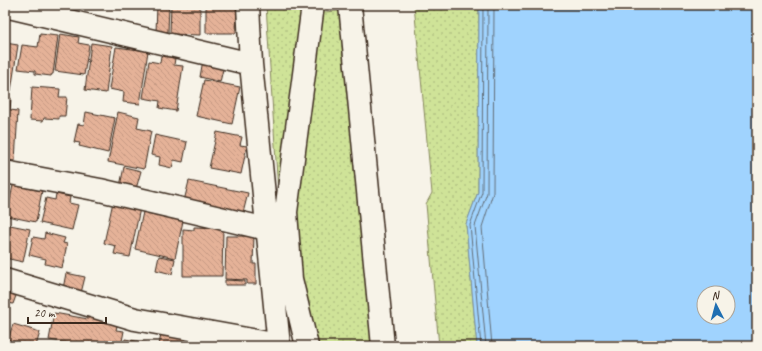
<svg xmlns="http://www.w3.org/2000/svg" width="762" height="351" font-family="Caveat,sans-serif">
<defs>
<pattern id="grass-dots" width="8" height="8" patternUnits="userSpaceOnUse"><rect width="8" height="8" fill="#cfe398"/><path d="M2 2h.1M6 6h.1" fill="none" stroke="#b3c383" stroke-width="1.8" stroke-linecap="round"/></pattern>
<pattern id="building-back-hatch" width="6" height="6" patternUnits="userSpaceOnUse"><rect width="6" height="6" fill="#e5b298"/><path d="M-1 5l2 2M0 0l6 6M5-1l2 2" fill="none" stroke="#c59983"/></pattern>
</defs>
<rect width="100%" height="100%" fill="#f7f3e8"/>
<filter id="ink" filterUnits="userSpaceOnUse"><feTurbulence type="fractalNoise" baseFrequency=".025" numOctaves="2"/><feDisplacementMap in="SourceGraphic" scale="8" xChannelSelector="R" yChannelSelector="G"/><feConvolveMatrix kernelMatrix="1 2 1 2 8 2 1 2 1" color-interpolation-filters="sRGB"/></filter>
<g filter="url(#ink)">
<path fill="url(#grass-dots)" stroke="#85865b" d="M266,5H302L301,31L278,192Z
M414,5H479L478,192L466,224L477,346H439L426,204L432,193Z
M341,11L373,346H315L299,275L293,213L320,35L322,12Z"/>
<path fill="#a0d3fe" stroke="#788fa4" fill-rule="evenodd" d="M479,5H757V346H477L466,224L478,192ZM704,293H728V317H704Z"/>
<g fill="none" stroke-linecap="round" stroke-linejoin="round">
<path stroke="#636e78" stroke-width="1" d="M481,346L470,225L482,192L483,5
M486,346L475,226L487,193L488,5
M492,346L482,227L493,193L494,5"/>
</g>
<path fill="url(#building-back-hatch)" stroke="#3b2a1e" d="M157,5H169L168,32H156Z
M171,5H200V35L170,34Z
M206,5H237L236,33H206Z
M40,34L58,36L53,74H52L51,76L35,74V71L18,69L22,45L38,47Z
M60,34L79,37L78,43L89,45L84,75L55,71Z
M5,43L18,45L11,91L5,90Z
M91,43L112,46L106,93L85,90Z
M116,47L148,51L140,104L123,102L124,92L109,89Z
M161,56L175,58L174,65L183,66L176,111L159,108L160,101L143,98L149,61L160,63Z
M203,60L224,65L220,82L200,77Z
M204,80L240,87L232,124L196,116Z
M32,87L60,89L59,97H67L65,116H59V119L44,118L43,121L30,120Z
M5,98H11L10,110L18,111L15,161L5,160Z
M86,112L115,118L108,153L79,146L80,143L74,142L78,124L84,125Z
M118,112L139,117L137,128L151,131L144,169L108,162Z
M217,132L242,137L240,145L247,146L241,174L209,168Z
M155,135L187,142L183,162L174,160L172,168L159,165L160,157L151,155Z
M124,167L141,171L136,189L120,186Z
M189,181L248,193L243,213L184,201Z
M13,185L42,191L36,222L7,216Z
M56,194L70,197L69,203L78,205L72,230L40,223L46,198L55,200Z
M113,202L140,208L130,257L114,254L116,246L104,243Z
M143,212L183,221L175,258L135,249Z
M5,224L30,229L23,262L5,258Z
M194,227L223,228L222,276H183V229L194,230Z
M45,233L65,238L63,243L67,244L62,268L45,264L46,259L29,255L33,237L44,239Z
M226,236H254L253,264H256V284H247V280L225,279Z
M159,256L175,259L172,274L156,270Z
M66,273L85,277L81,293L63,289Z
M225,280L245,281V285H225Z
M5,289L17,293L13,304L9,303L5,316Z
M54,313L88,319V317L118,322L116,330L124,331L121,346H68L69,343L49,340Z
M13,324L40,332L36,346H27L8,340Z
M161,333L197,340L196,346H159Z
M205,338L240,346H203Z
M125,339L147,343L146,346H124Z"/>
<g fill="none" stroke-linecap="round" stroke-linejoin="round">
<defs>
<path id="minor" d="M248,5L251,64L279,346
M350,5L383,346
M5,6L251,64
M5,172L100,190L267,229
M5,280L135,319L279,345
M307,346L291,279L286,212L313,5"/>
</defs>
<use href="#minor" stroke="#3b2a1e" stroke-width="25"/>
<use href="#minor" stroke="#f7f3e8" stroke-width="22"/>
</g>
</g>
<rect width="762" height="351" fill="none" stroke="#f7f3e8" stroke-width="20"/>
<rect x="10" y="10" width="742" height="331" fill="none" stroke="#3b2a1e" stroke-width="1.5" filter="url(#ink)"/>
<g transform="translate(716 305) rotate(354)"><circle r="19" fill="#f7f3e8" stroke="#aca397"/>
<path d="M0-3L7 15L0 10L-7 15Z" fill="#1f6fb2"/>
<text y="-6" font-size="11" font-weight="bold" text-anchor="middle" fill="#3b2a1e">N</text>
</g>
<path d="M28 317v6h78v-6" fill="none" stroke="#3b2a1e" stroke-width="2"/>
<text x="34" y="317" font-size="12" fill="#3b2a1e" stroke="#f7f3e8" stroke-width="3" paint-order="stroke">20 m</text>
</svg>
